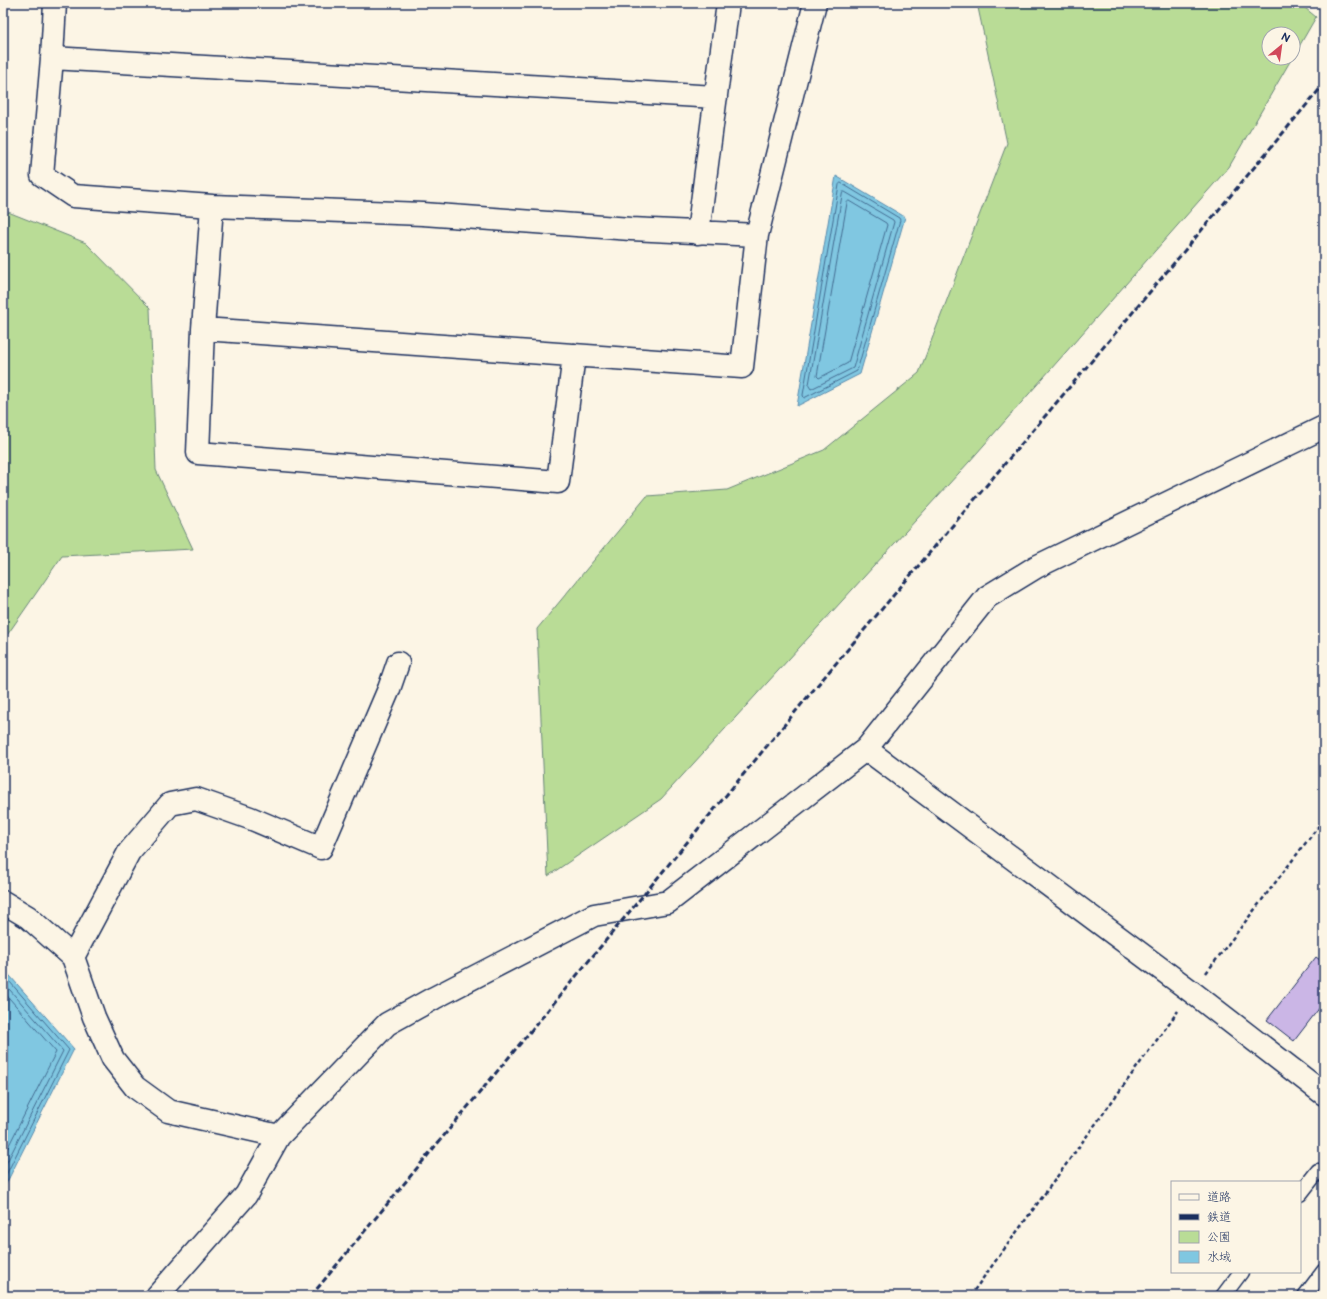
<svg xmlns="http://www.w3.org/2000/svg" width="1327" height="1299" font-family="'Balsamiq Sans','Klee One',sans-serif">
<rect width="100%" height="100%" fill="#fcf5e5"/>
<filter id="ink" filterUnits="userSpaceOnUse"><feTurbulence type="fractalNoise" baseFrequency=".025" numOctaves="2"/><feDisplacementMap in="SourceGraphic" scale="8" xChannelSelector="R" yChannelSelector="G"/><feConvolveMatrix kernelMatrix="1 2 1 2 8 2 1 2 1" color-interpolation-filters="sRGB"/></filter>
<g filter="url(#ink)">
<path fill="#b9dc96" stroke="#6a867a" d="M977,3H1299L1316,17L1293,57V34H1269V58H1292L1229,167L969,462L661,799L548,876L537,629L647,496L727,490L824,450L919,373L1007,143Z
M3,210L86,243L150,308L156,470L193,549L62,556L3,641Z"/>
<path fill="#80c7e1" stroke="#588aad" d="M836,176L905,217L860,374L797,406Z
M3,968L74,1049L3,1190Z"/>
<g fill="none" stroke-linecap="round" stroke-linejoin="round">
<path stroke="#436c92" stroke-width="1" d="M841,183L899,218L900,220L857,371L804,398L803,395L839,185Z
M843,192H845L893,220L894,222L853,368L811,389L809,386Z
M849,201L886,223L887,225L848,363L819,378L817,376L847,203Z
M3,974L69,1050L3,1181
M3,982L63,1051L3,1170
M3,991L56,1052L3,1157"/>
</g>
<path fill="#cbb6e6" stroke="#1b2f5e" d="M1316,957L1324,963V1002L1294,1041L1267,1020Z"/>
<g fill="none" stroke-linecap="round" stroke-linejoin="round">
<defs>
<path id="lane" d="M1300,1194L1318,1171L1324,1172
M1223,1296L1241,1272
M1305,1296L1324,1271"/>
<path id="street" d="M55,3L52,58L42,175L73,196L212,206L423,214L631,229L757,235
M52,58L716,97
M212,206L203,329L198,453L558,482L574,355
M698,233L728,3
M203,329L742,367L757,235L815,3
M866,749L1192,992L1324,1094
M3,902L28,917L73,957L94,1017L113,1059L135,1087L168,1111L279,1136
M73,957L129,852L170,804L196,799L250,818L321,848L389,689L398,663
M157,1296L246,1195L279,1136L387,1024L434,998L594,915L668,902L866,749L987,597L1036,567L1324,427"/>
</defs>
<use href="#lane" stroke="#1b2f5e" stroke-width="17"/>
<use href="#street" stroke="#1b2f5e" stroke-width="25"/>
<path stroke="#1b2f5e" stroke-width="2.5" stroke-dasharray="4 3" stroke-linecap="butt" d="M1206,973L1324,819
M970,1296L1178,1011"/>
<use href="#lane" stroke="#fcf5e5" stroke-width="14"/>
<use href="#street" stroke="#fcf5e5" stroke-width="22"/>
<path stroke="#1b2f5e" stroke-width="3" stroke-dasharray="6 3" stroke-linecap="butt" d="M311,1296L810,694L1123,324L1324,84"/>
</g>
</g>
<rect width="1327" height="1299" fill="none" stroke="#fcf5e5" stroke-width="16"/>
<rect x="8" y="8" width="1311" height="1283" fill="none" stroke="#1b2f5e" stroke-width="1.5" filter="url(#ink)"/>
<rect x="1171" y="1181" width="130" height="92" fill="#fcf5e5" stroke="#a2a6af"/>
<rect x="1179" y="1194" width="20" height="6" fill="#fcf5e5" stroke="#a2a6af"/>
<text x="1207" y="1201" font-size="12" fill="#1b2f5e">道路</text>
<rect x="1179" y="1214" width="20" height="6" fill="#1b2f5e" stroke="#a2a6af"/>
<text x="1207" y="1221" font-size="12" fill="#1b2f5e">鉄道</text>
<rect x="1179" y="1231" width="20" height="12" fill="#b9dc96" stroke="#a2a6af"/>
<text x="1207" y="1241" font-size="12" fill="#1b2f5e">公園</text>
<rect x="1179" y="1251" width="20" height="12" fill="#80c7e1" stroke="#a2a6af"/>
<text x="1207" y="1261" font-size="12" fill="#1b2f5e">水域</text>
<g transform="translate(1281 46) rotate(29)"><circle r="19" fill="#fcf5e5" stroke="#a2a6af"/>
<path d="M0-3L7 15L0 10L-7 15Z" fill="#d1495b"/>
<text y="-6" font-size="11" font-weight="bold" text-anchor="middle" fill="#1b2f5e">N</text>
</g>
</svg>
